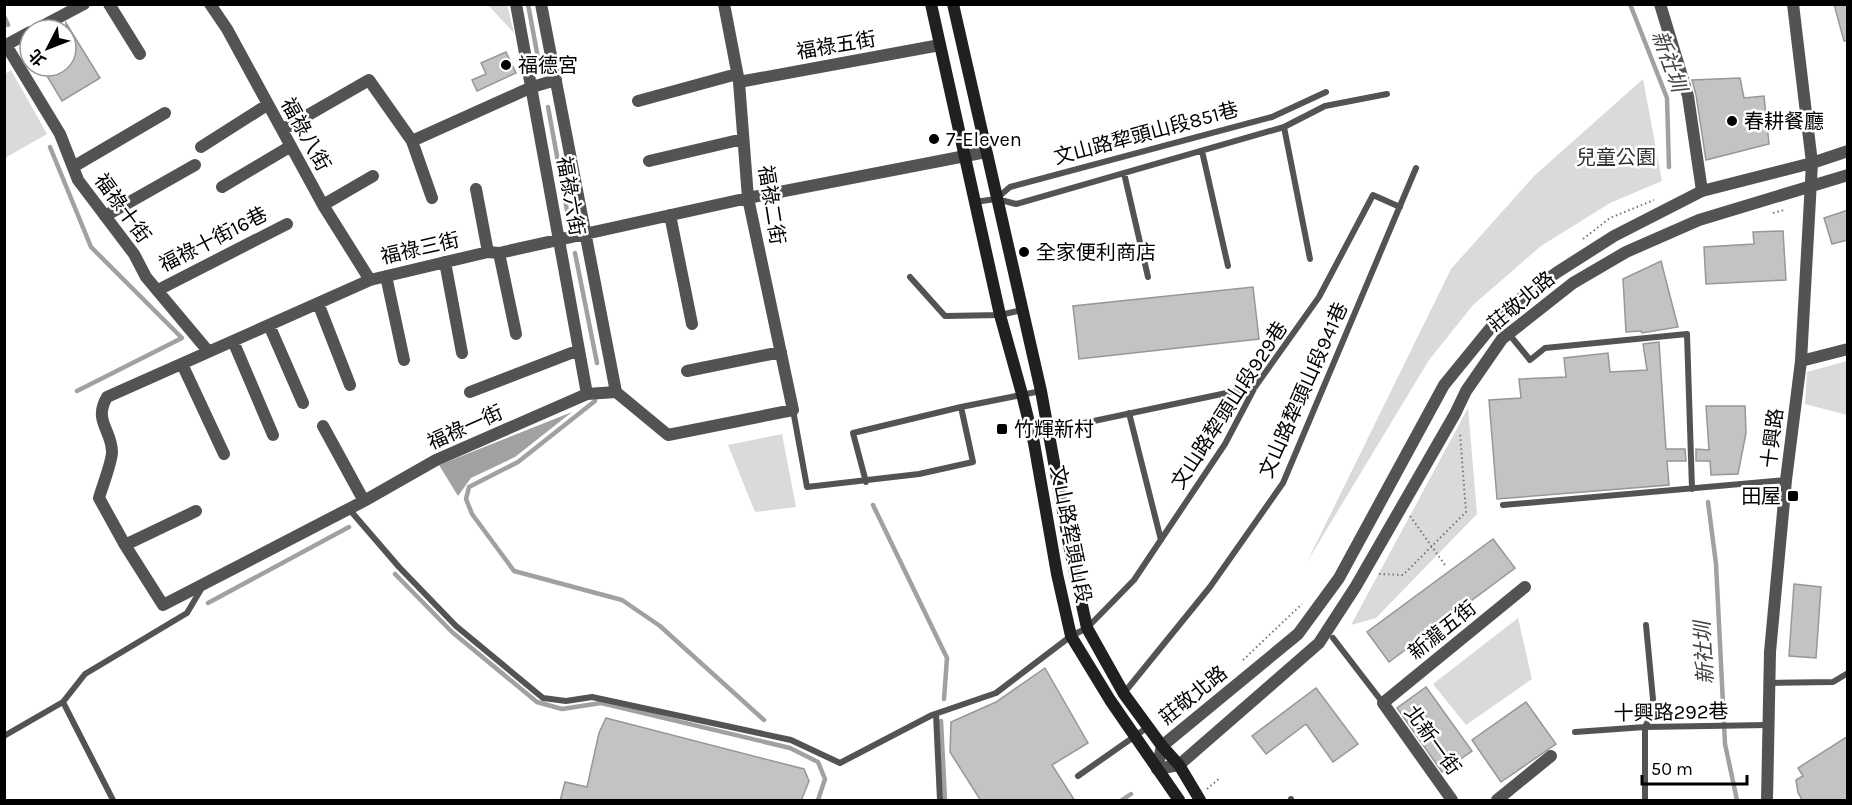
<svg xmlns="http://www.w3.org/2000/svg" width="1852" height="805" font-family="Karla,'Noto Sans TC',sans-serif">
<rect width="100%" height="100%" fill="#fff"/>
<path fill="#dadada" d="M488,5H507L514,33Z
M11,70L47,134L5,158V74Z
M1643,79L1662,181L1610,203L1541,246L1473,305L1429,360L1307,562L1451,269L1534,176Z
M1847,361V415L1805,404L1807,372Z
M1468,408L1477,514L1376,618L1351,625Z
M782,434L796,507L755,512L728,445Z
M1518,618L1532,679L1466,725L1433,684Z"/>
<path fill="#a1a1a1" d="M572,412L515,457L471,478L458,496L439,465Z"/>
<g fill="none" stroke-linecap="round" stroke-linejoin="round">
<path stroke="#a1a1a1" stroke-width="4.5" d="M528,4L540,69
M1630,4L1667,98L1669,167
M4,16L8,25
M548,107L568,216
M50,147L91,247L182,338L77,391
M575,253L597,363
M595,401L518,462L469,487L466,499L472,514L514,571L622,600L660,626L764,720
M1708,502L1716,564L1725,744L1737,800
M873,505L947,658L944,699
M395,574L452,632L537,702L562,709L601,703L790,748L818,762L825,779L818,800
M208,603L349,527
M941,721L945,800
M1122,800L1131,794"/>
</g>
<path fill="#c3c3c3" stroke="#979797" stroke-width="1.5" d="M1834,4H1848V41H1844Z
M66,23L100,78L62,101L41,66H66Z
M506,52L516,73L477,91L472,80L486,74L481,63Z
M1740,78L1744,98L1764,96L1769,144L1706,160L1696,95L1692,80Z
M1848,210V240L1832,244L1824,218Z
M1783,231L1786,280L1706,284L1704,247L1754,244L1753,232Z
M1661,261L1678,327L1642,333L1641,331L1626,332L1623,279Z
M1253,287L1259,339L1079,359L1073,306Z
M1659,342L1666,449H1685L1686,461H1667L1669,485L1497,499L1489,400L1521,398L1519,379L1566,377L1564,358L1608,353L1610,372L1647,370L1643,344Z
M1706,406H1745L1746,433L1738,474L1711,475L1710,461H1696V449L1709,450Z
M1493,539L1515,568L1389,662L1367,632Z
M1794,584L1821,587L1816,658L1789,656Z
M1045,668L1088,743L1052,765L1075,801H981L950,752L951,722L996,702Z
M1426,687L1472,751L1442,772L1397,708Z
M1316,688L1358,744L1333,762L1306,724L1266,754L1252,736Z
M1526,702L1556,744L1501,782L1472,740Z
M606,718L804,769L809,781L801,801H560L565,782L587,787L599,733Z
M1848,736V801H1803L1798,793L1796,780L1803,776L1798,768Z"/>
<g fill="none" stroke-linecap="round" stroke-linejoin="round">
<path stroke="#757575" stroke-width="2" stroke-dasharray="1.5 3" stroke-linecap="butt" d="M1773,213L1784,210
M1583,239L1610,218L1654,200
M1410,516L1445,565
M1379,574L1403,575L1466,512L1460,433
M1243,660L1302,604
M1207,789L1220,778"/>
<path stroke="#535353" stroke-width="6" d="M1202,151L1228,266
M1124,173L1148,277
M997,199L1016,204L1284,127
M975,202L996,199L1010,187L1272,117L1326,92
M1310,259L1284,127L1325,106L1387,94
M910,277L945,316L1000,315L1022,310
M1509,334L1530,360L1545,348L1687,334L1692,489
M793,410L807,487L919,474L973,462L961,407
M1129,413L1161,540
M1032,434L1255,387
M866,482L853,433L961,407L1041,391
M1503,505L1786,480
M349,509L399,567L456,626L543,698L566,701L592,697L791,740L840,763L932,715L996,693L1071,636L1087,628L1134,580L1225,444L1255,387L1319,297L1373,195L1400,207
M1333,638L1383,703
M1770,683L1833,682L1848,673
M1124,693L1210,587L1283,483L1416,168
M63,702L113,800
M936,714L940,800
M1575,732L1645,727L1768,725
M4,736L63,702L85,674L187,613L203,586
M1078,776L1148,727
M1291,800V799
M1645,800V727L1654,710L1646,625"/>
<path stroke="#535353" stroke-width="12" d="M109,4L140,54
M210,4L227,29L323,205L370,280
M516,4L587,394
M541,4L616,392
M724,4L739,82L748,198L793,410L668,435L616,392L587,394L436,460L364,501L163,605L125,545L99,498C102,487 112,462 112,452C112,430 93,421 107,397L370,280L488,252L499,253L748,198L986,152
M1660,4L1688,96L1702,191
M35,30L84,4
M30,32L6,45L60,134L78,180L134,254L146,277L208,351
M739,82L940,45
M638,101L737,74
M282,130L369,80L412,141L532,87L556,80
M412,141L432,198
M201,147L267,105
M649,161L743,139
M73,167L165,113
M222,187L291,146
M476,189L488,252
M323,205L373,176
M670,215L692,324
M105,216L195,165
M499,253L516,334
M445,262L462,353
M386,276L404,360
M158,290L287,224
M318,303L350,385
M269,325L303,403
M233,341L273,435
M1801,361L1848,349
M182,364L224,454
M687,371L781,352
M470,392L579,350
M323,426L364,501
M125,545L196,511
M1452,800L1383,703L1525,587
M1497,800L1551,756"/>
<path stroke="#535353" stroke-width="12" d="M1848,151L1812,163L1702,191L1614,236L1556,273L1506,309L1444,385L1339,578L1298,634L1162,746L1157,769L1179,765L1319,643L1356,586L1455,414L1466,391L1502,339L1573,283L1626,252L1699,220L1848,175
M1767,800L1770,652L1786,480L1801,361L1812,163L1793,4"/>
<path stroke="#202020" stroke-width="12" d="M931,4L1000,315L1022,394L1034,443L1057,574L1071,636L1110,700L1179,800
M953,4L1041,391L1070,550L1087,628L1124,694L1162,746L1179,765L1200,800"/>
</g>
<g fill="#000" stroke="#fff" stroke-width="2">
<circle cx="506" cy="65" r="6"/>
<circle cx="1732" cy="121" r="6"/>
<circle cx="934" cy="139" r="6"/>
<circle cx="1024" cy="252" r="6"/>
<rect x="996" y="423" width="12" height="12" rx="3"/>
<rect x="1787" y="490" width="12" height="12" rx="3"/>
</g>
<g text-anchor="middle" stroke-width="5" stroke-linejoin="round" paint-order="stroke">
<g font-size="20" fill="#000" stroke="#fff">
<text transform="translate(836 45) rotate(-10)" y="7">福祿五街</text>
<text transform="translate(1146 133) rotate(-15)" y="7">文山路犂頭山段851巷</text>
<text transform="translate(306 134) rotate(61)" y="7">福祿八街</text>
<text transform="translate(571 196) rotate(80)" y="7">福祿六街</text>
<text transform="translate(772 205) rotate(81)" y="7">福祿二街</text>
<text transform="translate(123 208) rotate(54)" y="7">福祿十街</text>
<text transform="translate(213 239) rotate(-27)" y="7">福祿十街16巷</text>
<text transform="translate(420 248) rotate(-13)" y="7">福祿三街</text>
<text transform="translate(1521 301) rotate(-40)" y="7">莊敬北路</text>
<text transform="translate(1303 390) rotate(-66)" y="7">文山路犂頭山段941巷</text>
<text transform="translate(1229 405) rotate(-57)" y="7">文山路犂頭山段929巷</text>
<text transform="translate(465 427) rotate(-24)" y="7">福祿一街</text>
<text transform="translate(1772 438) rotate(-83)" y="7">十興路</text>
<text transform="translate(1071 534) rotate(79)" y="7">文山路犂頭山段</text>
<text transform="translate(1442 630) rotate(-39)" y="7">新瀧五街</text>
<text transform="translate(1193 695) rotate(-39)" y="7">莊敬北路</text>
<text transform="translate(1671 712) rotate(-1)" y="7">十興路292巷</text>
<text transform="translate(1433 740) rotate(54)" y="7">北新一街</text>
</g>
<g font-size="20" fill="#000" stroke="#fff" text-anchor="start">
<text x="518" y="72">福德宮</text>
<text x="1744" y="128">春耕餐廳</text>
<text x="946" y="146">7-Eleven</text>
<text x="1036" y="259">全家便利商店</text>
<text x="1014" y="436">竹輝新村</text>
<text x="1781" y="503" text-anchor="end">田屋</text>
</g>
<g font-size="20" fill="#313131" stroke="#fff">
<text x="1616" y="164">兒童公園</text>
</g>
<g font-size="21" font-style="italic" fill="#424242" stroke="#fff">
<text transform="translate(1669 61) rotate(70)" y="7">新社圳</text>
<text transform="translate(1704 653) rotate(-93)" y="7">新社圳</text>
</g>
</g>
<rect width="1852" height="805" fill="none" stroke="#000000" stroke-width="12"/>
<g transform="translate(48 48) rotate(228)"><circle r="28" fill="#ffffff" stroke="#999999" stroke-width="1.5"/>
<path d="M0-4.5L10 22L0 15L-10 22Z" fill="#000000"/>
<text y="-9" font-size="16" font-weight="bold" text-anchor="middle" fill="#000000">北</text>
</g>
<path d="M1642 775v9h105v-9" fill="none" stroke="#000000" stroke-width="3"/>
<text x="1651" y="775" font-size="18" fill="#000000" stroke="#ffffff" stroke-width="4.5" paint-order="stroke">50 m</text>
</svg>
